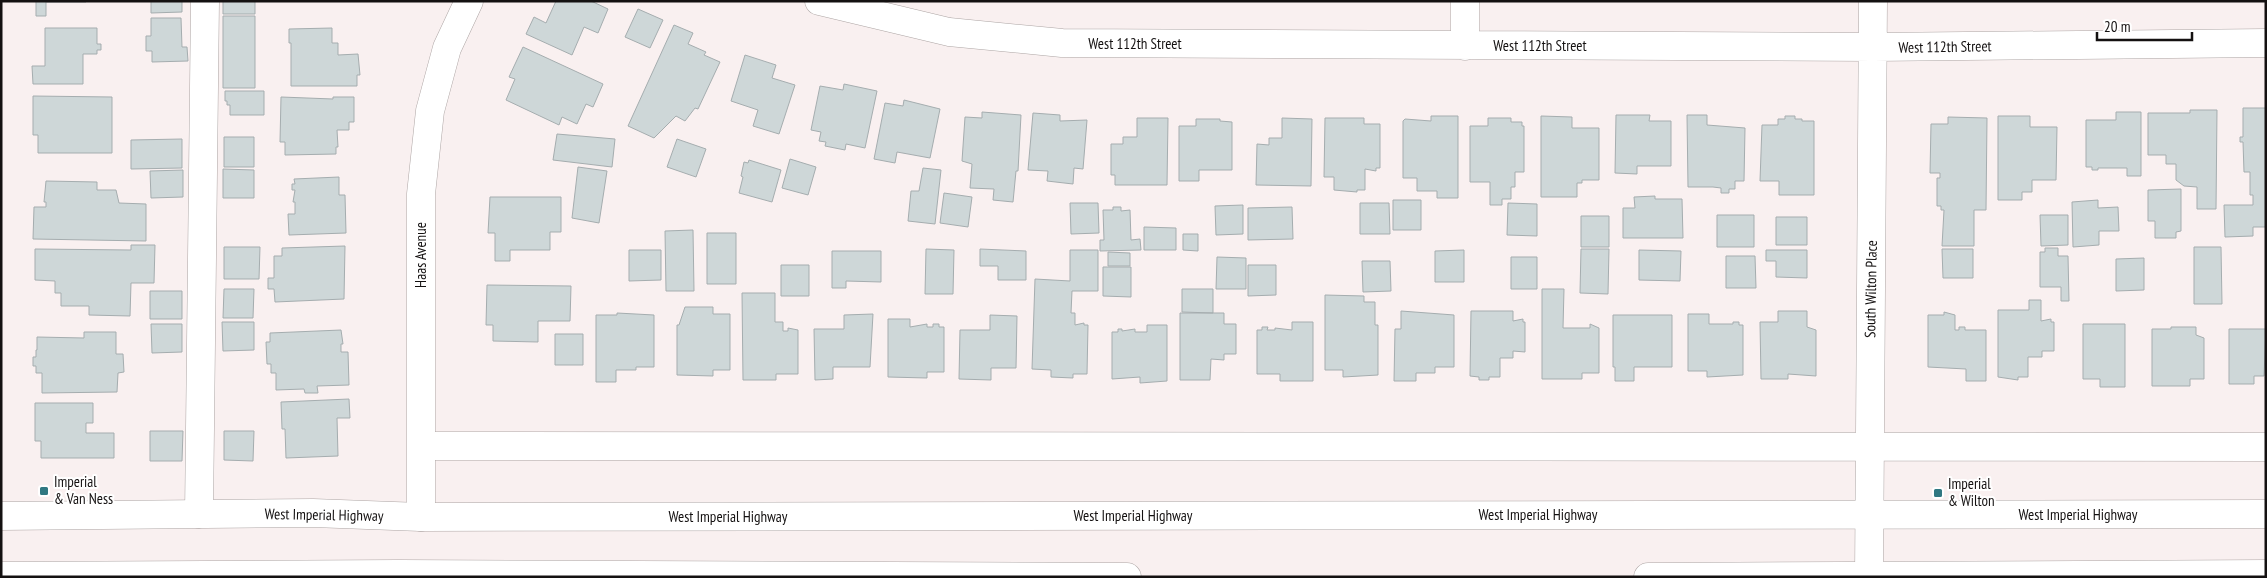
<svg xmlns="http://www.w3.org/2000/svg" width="2267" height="578" font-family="'PT Sans Narrow',sans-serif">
<rect width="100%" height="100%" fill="#f9f0f0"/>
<path fill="#ced7d8" stroke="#a5adaf" d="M36,1H86V2H46V16H36Z
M151,1H182V12L151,13Z
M223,1H255V14H223Z
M556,1H591L608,9L598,33L584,27L572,55L526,34L534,17L546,23Z
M638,9L663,20L650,48L625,37Z
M223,16H255V88H223Z
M151,18H181L182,47H187L188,61L152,62V51H146V36H151Z
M674,25L693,33L688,44L706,52L704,55L720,62L698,109L695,108L685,121L676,116L654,138L628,126Z
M45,28H97V44H101V50H97V54H83V84H33L32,66H45Z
M332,28V43H338V55L358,54L360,75H357V86H291V43H289V29Z
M523,47L603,84L593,107L586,104L577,124L562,117L559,125L506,100L515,79L509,77Z
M745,55L776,65L772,78L795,85L779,134L753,126L758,110L731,101Z
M844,84L877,91L865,148L846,144L845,150L825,146L826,142L819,141L821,132L811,130L820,86L843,90Z
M225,91H264V115H230V105H227V101H225Z
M33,96L112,97V153H38V135H33Z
M281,97L333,99V97H354V122H349V130H337L338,147H336V154L285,155V142H280Z
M904,100L940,109L930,158L897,152L895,163L874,159L885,103L903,106Z
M2243,108H2266V227H2253V236L2225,237L2224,205H2253V195H2250V172H2244L2243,142H2240V137H2243Z
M2190,110H2217L2216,209H2197V187L2184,186L2176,180V164H2166V155H2148V113H2190Z
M982,112L1021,115L1018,171H1016L1013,202L993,200L994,189L970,188L972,164L962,161L965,117L982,118Z
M2116,112H2141V176H2127V168H2098V170H2092V167H2086V120H2116Z
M1033,113L1060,115V121L1087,120L1083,169L1074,168L1073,184L1047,181L1048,171L1028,170Z
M1616,115H1650L1649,121H1671V166H1637V174L1615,173Z
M1687,115H1707V125L1745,128L1744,181H1735V189H1729V193H1721V188L1713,187H1688Z
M1431,116H1458V198H1437V191H1417V178H1403V121L1405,119L1431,121Z
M1541,116L1572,117V128H1599V180H1582V183H1577V197H1541Z
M1785,116H1795V119H1802V121H1814V195H1779V181H1760L1762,125H1778V119H1785Z
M1998,116H2030V127H2057L2056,180H2032V192H2022V200H1998Z
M1948,117L1987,118L1986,210H1974V246H1942L1944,210H1941V206H1937V178H1940V173H1930L1931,124H1948Z
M1137,118H1168L1167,185H1115V175H1111V144H1123V137H1137Z
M1282,118L1312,119L1311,186L1256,185L1257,144L1269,145V138H1282Z
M1325,118H1364V124H1380V168H1376V171L1365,169V190H1357V192L1334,190V177H1324Z
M1488,118H1511V122H1522V126H1524V172H1515V187H1511V199H1502V205H1490V182H1470V126H1488Z
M1196,119H1220V121L1232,122V170H1199V181H1179V126H1196Z
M557,134L615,139L612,167L553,160Z
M224,137H254V167H224Z
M182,139V168L131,169V140Z
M677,139L706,149L696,177L667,167Z
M790,159L816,167L808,195L782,188Z
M749,160L781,170L772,202L739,193L743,177L741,176L744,162L748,163Z
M578,167L607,171L599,223L572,218Z
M923,168L941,170L935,224L908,221L911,191H919Z
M223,169L254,170V198H223Z
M183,170V197L151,198L150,171Z
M339,177V195H345L346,233L289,235L288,214H295V202H293L295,190H292V184H295L294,179Z
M46,181L97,182V190H116L119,203L146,204V241L33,239L34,207H46V202H44Z
M2181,189V231L2176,232V238H2155V221H2148V190Z
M944,193L972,197L968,227L940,223Z
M1655,196V199H1682L1683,238H1623V208H1635L1634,197Z
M490,197H561V232H550V250H510V261H495V233H488Z
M1393,200H1421V230H1393Z
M2098,200V208L2118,207L2119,231H2099V245L2073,247L2072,202Z
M1070,203H1098L1099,233L1071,234Z
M1360,203H1389L1390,234H1360Z
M1508,203L1537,204V236L1507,235Z
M1243,205V234L1216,235L1215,206Z
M1113,207H1121V211L1130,210L1131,240L1140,239L1141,250L1100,251V240H1104L1103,210H1113Z
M1292,207L1293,239L1248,240V208Z
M1717,215H1754V247H1717Z
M2040,215H2068V245L2041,246Z
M1581,216H1609V247H1581Z
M1776,217H1807V245H1776Z
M1144,227L1176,228V250H1144Z
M693,230L694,291H666L665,231Z
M707,233H736V284H707Z
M1183,234H1198V251L1183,250Z
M131,245H155L154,283H131L130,316L89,315V306H61V293H55V281L35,280V249L131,250Z
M345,246L344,299L275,302L274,289H268V278H274V256H282V248Z
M224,247H260L259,279H224Z
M2194,247H2221L2222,304H2194Z
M2045,248H2058V256H2068L2069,301H2061V287H2040V252H2045Z
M926,249L954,250L953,294H925Z
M980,249L1026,251V280H998V266H980Z
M1581,249H1609L1608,294L1580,293Z
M1942,249H1973V278H1943Z
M629,250H661V280L629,281Z
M1070,250H1098V291H1072L1071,313H1075V325L1084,323V325H1088L1087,374H1073V378L1051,377V370L1032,369L1035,279L1070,281Z
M1464,250V282H1435V251Z
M1639,250L1681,251L1680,281L1639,280Z
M1766,250H1807V278L1776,277V261H1766Z
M832,251H881V282L846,281V288H832Z
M1108,252L1130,253V266H1108Z
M1726,256H1755L1756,288H1726Z
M1217,257L1246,258V289H1216Z
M1511,257H1537V289H1511Z
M2144,258V290L2116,291V259Z
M1362,261H1390L1391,291L1363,292Z
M781,265H809V296H781Z
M1248,265H1276V295L1248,296Z
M1103,267H1131V297L1103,296Z
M487,285L571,286L570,321H538V342L493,341V325H486Z
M224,289H254L253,318H223Z
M1182,289H1213V313L1182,312Z
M1542,289H1564L1563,328H1590V324L1599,328V373H1582V379H1542Z
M150,291H182V319H150Z
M742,293H775V322H783V331H788V328L798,330V374H776V380H743Z
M1325,295L1364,296V302H1375V325H1378V375L1343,377V370H1325Z
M2029,300H2041V321L2051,319V322H2054V351H2042V357H2028V377H2018V380L1998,377V310H2029Z
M685,307H713V314H730V370H713V376L677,375V325H679Z
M1401,311L1454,315V367H1435V373H1416V381H1394L1395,329H1401Z
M1471,311H1513V321L1523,319V322H1525V352L1513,351V358H1500V377H1489V380H1479V377L1470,376Z
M1778,311H1807V327L1816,330V376L1788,374V379H1761L1760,322H1778Z
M1944,312L1955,315V330H1959V327H1965V330H1986V381H1966V369L1928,367V315H1944Z
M617,313L654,315V367H636V370H616V382H596V315H617Z
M1180,313H1224V324H1236V354H1224V360L1211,359L1210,380H1180Z
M873,314L870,367H833V379L815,380L814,329H844V315Z
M1688,314H1709V324H1733V322H1739V325H1743V375L1707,377V371H1688Z
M990,315L1017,316L1016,368H991V380L959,379L960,330H990Z
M1613,315H1672V367H1634V381H1615V367H1613Z
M888,319H910V327L927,324V327H933V324H939V327H944V372H927V378L888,377Z
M222,322H254V350L223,351Z
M1292,322H1313V381H1280V374H1257V330H1262V327H1268L1267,330H1275V328L1292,330Z
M151,324H182V352L152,353Z
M2083,324H2125V387H2100V379H2083Z
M1147,325H1167V381L1140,383V377L1112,379V332H1118V329H1122V331L1135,329V332H1147Z
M2171,327H2196V335L2204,338V379H2190V386H2152V329H2171Z
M2229,329H2266L2264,376H2254V384H2229Z
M341,330L343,344H341V352H348L349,385L317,386L318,393H305L304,389L276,390V373H271V364H267L266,342H270V333Z
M84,332H116V354H123L124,372L118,373L117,392L42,393V373H36V366H33V357H36V350H37V337L84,338Z
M555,334H583V365H555Z
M349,399L350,418H337L338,456L286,458L285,429H282L281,402Z
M35,403H93V423H86V433H114V458H41V441H35Z
M150,431H183L182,461H150Z
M224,431H254L253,461L224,460Z"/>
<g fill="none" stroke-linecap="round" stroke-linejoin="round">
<defs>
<path id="minor" d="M819,1L949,32L1062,43L1874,47L2266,43
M1465,46V1
M422,446L2266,447
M199,514L205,1
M421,517V194L430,111L447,48L469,1
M1869,577L1873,1"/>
<path id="major" d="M1,516L313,513L421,517L2266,514
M1,576L399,574L1127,577
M1648,577L2266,574"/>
</defs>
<use href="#minor" stroke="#ada5a4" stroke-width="29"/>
<use href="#major" stroke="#ada5a4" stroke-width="29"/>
<use href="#minor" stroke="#fff" stroke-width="28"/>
<use href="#major" stroke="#fff" stroke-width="28"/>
</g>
<g fill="#307882" stroke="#fff" stroke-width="2">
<rect x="39" y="486" width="10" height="10" rx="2.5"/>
<rect x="1933" y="488" width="10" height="10" rx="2.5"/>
</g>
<g text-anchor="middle" stroke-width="4" stroke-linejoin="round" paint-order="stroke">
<g font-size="15" fill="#141111" stroke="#fff">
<text x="1135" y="49">West 112th Street</text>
<text x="1540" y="51">West 112th Street</text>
<text transform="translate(1945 47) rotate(-1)" y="5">West 112th Street</text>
<text transform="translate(421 255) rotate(-90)" y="5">Haas Avenue</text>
<text transform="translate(1871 289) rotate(-89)" y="5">South Wilton Place</text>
<text transform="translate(324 515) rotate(1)" y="5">West Imperial Highway</text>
<text x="1538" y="520">West Imperial Highway</text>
<text x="2078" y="520">West Imperial Highway</text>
<text x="1133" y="521">West Imperial Highway</text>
<text x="728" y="522">West Imperial Highway</text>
</g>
<g font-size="15" fill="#141111" stroke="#fff" text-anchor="start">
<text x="54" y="487">Imperial<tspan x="54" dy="17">&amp; Van Ness</tspan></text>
<text x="1948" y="489">Imperial<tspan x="1948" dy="17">&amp; Wilton</tspan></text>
</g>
</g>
<rect width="2267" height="578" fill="none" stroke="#141111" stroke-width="5"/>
<path d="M2097 32v8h95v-8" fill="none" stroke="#141111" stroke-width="2.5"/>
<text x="2104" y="32" font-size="15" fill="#141111" stroke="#ffffff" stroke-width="4" paint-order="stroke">20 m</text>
</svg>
